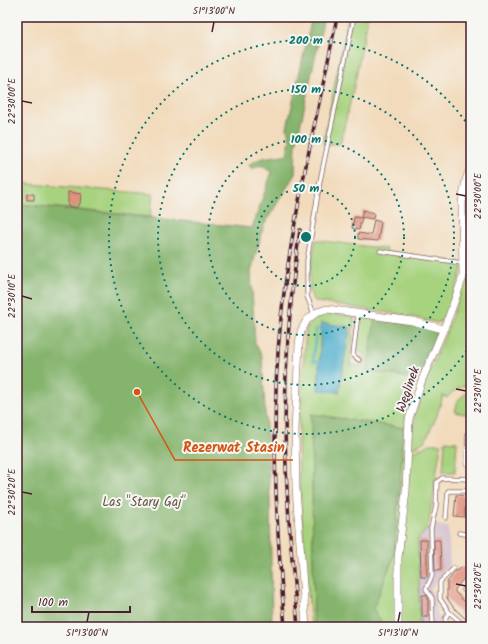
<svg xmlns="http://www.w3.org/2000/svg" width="488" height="644" font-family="Kalam,sans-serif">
<rect width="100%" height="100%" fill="#f6f6f2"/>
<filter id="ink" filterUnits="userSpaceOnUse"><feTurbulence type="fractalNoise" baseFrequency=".025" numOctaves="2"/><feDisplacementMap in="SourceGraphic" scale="8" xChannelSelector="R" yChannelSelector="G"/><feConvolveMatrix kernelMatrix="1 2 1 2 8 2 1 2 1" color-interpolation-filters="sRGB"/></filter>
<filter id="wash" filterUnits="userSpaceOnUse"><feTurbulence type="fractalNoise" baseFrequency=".012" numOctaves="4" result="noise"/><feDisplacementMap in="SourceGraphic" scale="16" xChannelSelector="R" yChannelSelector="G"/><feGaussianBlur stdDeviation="0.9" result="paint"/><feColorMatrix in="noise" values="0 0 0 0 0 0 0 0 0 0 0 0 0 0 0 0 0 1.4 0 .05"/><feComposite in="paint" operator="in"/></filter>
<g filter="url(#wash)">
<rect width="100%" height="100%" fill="#f2dbbc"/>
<path fill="#d1bdcb" d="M438,525L448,527L450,565L430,589L436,598L437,613L444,627H420L418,538L428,528Z"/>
<path fill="#a7d27e" stroke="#787854" d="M348,17H368L354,86L340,144H323Z
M471,173V382L451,393L447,398L443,396L436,418L425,441L410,450L413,423L424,384L444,338L467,275L466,197Z
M17,183L153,194L150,217L17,204Z
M316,240L387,249L386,252L462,263V271L446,316L438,323L398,314L316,302C303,294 313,253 316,240Z
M325,313L353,316L354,318L350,365L362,366L364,354L359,352C354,345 357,324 363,317L375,318L367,371L418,379L407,405L404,428L311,414L314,627H311L299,481L298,440L306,329L315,319Z
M471,389V415L455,412L458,400Z
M445,441L457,442L455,472H443Z
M430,444H441L428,528L418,539L420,627H385L373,609L394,556L402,455L404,456Z"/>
<path fill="#85b46d" stroke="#686a4c" d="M312,17H324L296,145L295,174L264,225L251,271L255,343L262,356L270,499L272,627H17V204L252,228L272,172L260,165L252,169L249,165C262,155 272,158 287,154L290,140L287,128Z
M375,318L426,327L436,332L437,336L418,379L367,371Z
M311,414L404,428L394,556L373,609L385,627H314Z"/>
<path fill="#4bacca" stroke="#4a667a" d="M321,323L350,327L339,392L318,390Z"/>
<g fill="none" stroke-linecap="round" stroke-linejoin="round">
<path stroke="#4bacca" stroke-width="2" d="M313,361L316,328
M313,361L319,362"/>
</g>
<g id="blocks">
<path fill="#e0907c" d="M68,192L81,194L80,204H78L77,208L68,207Z
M27,194H34V200H27Z
M363,210L374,213L373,219L361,217Z
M354,217L362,218L359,230L352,228Z
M374,220L381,222L378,241L358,239V233L371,235Z
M456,495L471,496V508H465V517L454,516Z
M420,540H427V577H421Z
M434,540H440L441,570L435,571Z
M463,567L469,572L455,589V592L471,608V620L469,622L454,608L447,598V582L456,571Z
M422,595H428V617H422Z"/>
</g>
</g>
<g filter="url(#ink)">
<use href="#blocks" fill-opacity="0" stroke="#85615e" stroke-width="1"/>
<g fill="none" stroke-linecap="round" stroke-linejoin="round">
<defs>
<path id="lane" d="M380,251L462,263
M314,314L307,296V261L320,181L354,17
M358,314L353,355L359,360
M468,432L467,464L471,466
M446,518L448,491H471
M459,533L471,535
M471,550L469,560L471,563
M454,568L440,582V599L449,612L466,627
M471,583L464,590L471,597
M433,627L432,598L426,589L432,576L431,528L436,506L437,482L442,478L471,479
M449,627L445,619L449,612"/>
<path id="street" d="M306,627L296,488L295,430L299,344L301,331L307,320L317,312L327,309L412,321L443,329
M398,627V558L406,491L409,419L422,380L449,316L463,277L462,202L466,180L471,166"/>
</defs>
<use href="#lane" stroke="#85615e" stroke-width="5"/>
<use href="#street" stroke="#85615e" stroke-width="8"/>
<use href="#lane" stroke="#fff" stroke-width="3.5"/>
<use href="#street" stroke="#fff" stroke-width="7"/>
<defs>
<path id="rail" d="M285,627C276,524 270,422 281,318C292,217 317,117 337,17
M298,627C293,574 288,520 286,466C283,388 288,308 300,230"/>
</defs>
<use href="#rail" stroke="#4a1f2b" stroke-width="3.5"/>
<use href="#rail" stroke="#f6f6f2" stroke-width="2" stroke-dasharray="6" stroke-linecap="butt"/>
</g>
</g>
<path fill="none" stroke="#4a1f2b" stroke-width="1.5" d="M212,32L214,22M22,101L32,103M456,194L466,196M22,296L32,299M456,389L466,391M22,492L32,494M456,584L466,586M87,622L89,612M398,622L400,612"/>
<g fill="none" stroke="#0f766e" stroke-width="2" stroke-dasharray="2 4">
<circle cx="306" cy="237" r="49"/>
<circle cx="306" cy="237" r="98"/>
<circle cx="306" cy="237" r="148"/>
<path d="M470 346A197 197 0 1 1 470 128"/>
</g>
<g text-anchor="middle" stroke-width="4" stroke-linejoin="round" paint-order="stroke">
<g font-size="13" fill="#4a1f2b" stroke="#f6f6f2">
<text transform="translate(407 389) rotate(-71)" y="5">Węglinek</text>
</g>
<g font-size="13" fill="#654" stroke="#f6f6f2">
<text x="144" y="506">Las "Stary Gaj"</text>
</g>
</g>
<circle cx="306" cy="237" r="6" fill="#0f766e" stroke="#f6f6f2" stroke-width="2"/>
<g font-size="12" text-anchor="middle" font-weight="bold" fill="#0f766e" stroke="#f6f6f2" stroke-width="4" stroke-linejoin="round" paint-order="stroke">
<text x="306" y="44">200 m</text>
<text x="306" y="93">150 m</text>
<text x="306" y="143">100 m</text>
<text x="306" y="192">50 m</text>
</g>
<path fill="none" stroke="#d8530f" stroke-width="1.5" d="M137 392L175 460H293"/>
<circle fill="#d8530f" stroke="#f6f6f2" stroke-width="1.5" cx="137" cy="392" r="4"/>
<g font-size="14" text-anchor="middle" font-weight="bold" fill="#d8530f" stroke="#f6f6f2" stroke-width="4" stroke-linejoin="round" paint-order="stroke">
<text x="234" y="452">Rezerwat Stasin</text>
</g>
<rect width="488" height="644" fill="none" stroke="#f6f6f2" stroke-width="44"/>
<path d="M32 606v6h98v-6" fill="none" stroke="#4a1f2b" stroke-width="2"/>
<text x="38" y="606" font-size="12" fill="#4a1f2b" stroke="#f6f6f2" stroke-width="3" paint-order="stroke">100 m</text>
<rect x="22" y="22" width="444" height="600" fill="none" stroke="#4a1f2b" stroke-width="1.5"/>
<g font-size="10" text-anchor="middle" fill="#4a1f2b">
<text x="214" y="14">51°13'00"N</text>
<text transform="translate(11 101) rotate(-90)" y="4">22°30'00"E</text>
<text transform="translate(477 196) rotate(-90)" y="4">22°30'00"E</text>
<text transform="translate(11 296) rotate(-90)" y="4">22°30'10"E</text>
<text transform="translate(477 391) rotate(-90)" y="4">22°30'10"E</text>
<text transform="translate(11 492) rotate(-90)" y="4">22°30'20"E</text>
<text transform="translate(477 586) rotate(-90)" y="4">22°30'20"E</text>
<text x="87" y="636">51°13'00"N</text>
<text x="398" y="636">51°13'10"N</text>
</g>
</svg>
